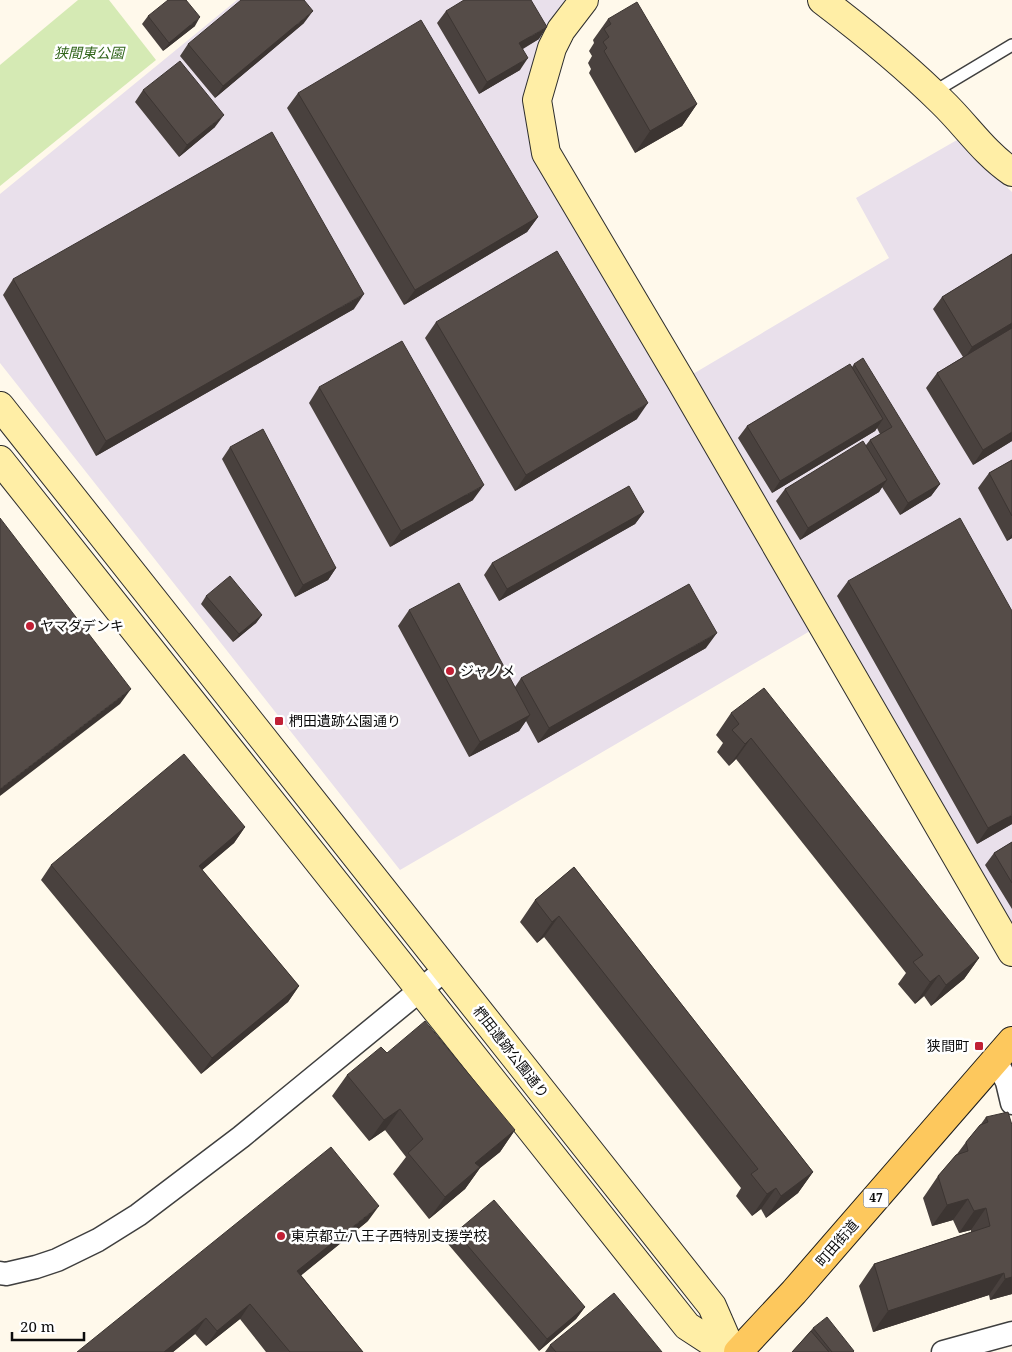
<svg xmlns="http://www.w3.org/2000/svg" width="1012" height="1352" font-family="'Noto Serif','Noto Sans JP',serif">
<rect width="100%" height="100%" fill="#fff9eb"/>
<path fill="#e9e0eb" d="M237,0H584L553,43L546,152L681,381L889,258L856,198L957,140L1012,192V952L822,624L400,870L0,363V194Z"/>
<path fill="#d5eab4" d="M78,0H109L156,60L0,186V65Z"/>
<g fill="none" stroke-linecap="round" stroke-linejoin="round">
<defs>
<path id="lane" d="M932,93L1012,45"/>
<path id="street" d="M996,1060L1007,1082L1012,1103
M0,1273L6,1274L36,1267L57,1260L98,1240L138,1215L241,1137L446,969
M943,1352L1012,1333"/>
<path id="secondary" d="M584,0L561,30L552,48L537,100L546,153L681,381L1012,952
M822,0C864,32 905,65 942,102C966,125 984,153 1012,172
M0,406L712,1306L732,1352
M0,460L687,1326L727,1352"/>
<path id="primary" d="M738,1352L794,1292L1012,1041"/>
</defs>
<use href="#lane" stroke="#3f3f3f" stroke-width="14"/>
<use href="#street" stroke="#3f3f3f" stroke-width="25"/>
<use href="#secondary" stroke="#2e2e2e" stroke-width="30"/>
<use href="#primary" stroke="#1d1d1d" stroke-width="30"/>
<use href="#lane" stroke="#fff" stroke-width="11"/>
<use href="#street" stroke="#fff" stroke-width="22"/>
<use href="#secondary" stroke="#ffeea6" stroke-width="28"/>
<use href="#primary" stroke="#fdc85d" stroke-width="28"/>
</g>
<path fill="#49413e" d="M446,11L539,39L523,49L520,70L479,94L437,23Z
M148,16L195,26L163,51L142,24Z
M608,19L697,104L682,126L635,153L589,73L591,69L588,63L592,56L589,51L594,43L593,40Z
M304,23L215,98L180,56L188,44Z
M143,90L215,127L179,157L135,102Z
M298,93L538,217L527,232L404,305L287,108Z
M1012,254V441L973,465L926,388L937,373L963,357L933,309L942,297Z
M13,279L354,309L96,456L3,295Z
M436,322L637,419L515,491L425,338Z
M854,364L940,484L931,496L900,515L882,487L879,492L800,540L776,501L785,489L866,445L870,440L880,434L877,428L875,431L772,493L738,438L747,426L852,367Z
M319,387L473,500L390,547L309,403Z
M230,447L336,568L328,580L295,597L222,459Z
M1012,460V538L1007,541L978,488L989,473Z
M644,512L635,524L499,601L484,575L492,563Z
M848,581L1012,824L977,844L837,596Z
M206,596L262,615L256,623L233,642L201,604Z
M409,610L515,687L521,678L706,648L538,743L526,721L519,731L469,757L398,626Z
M731,713L979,958L964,979L931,1006L924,996L915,1004L898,984L906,973L736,759L729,766L717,752L723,743L716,735Z
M245,827L234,843L202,870L299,986L288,1002L201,1074L41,880L51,865Z
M1012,842V909L985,865L994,853Z
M574,867L813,1172L798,1193L766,1218L761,1209L752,1216L736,1196L741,1188L544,937L537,943L520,922L535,900Z
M387,1053L515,1130L500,1152L480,1168L465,1189L429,1219L393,1174L406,1157L385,1130L369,1141L332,1096L347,1075Z
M986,1117L1012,1125V1294L990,1300L989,1295L873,1332L859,1286L874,1264L971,1232V1230L959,1233L953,1220L932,1226L923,1198L938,1176L957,1154L966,1142L981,1124Z
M368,1221L301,1275L363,1352H266L240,1319L206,1346L195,1334L173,1352H77Z
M456,1232L585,1307L576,1319L539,1351L448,1244Z
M813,1328L853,1352H792Z
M550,1345L662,1352H545Z"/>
<path fill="#3c3532" d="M313,11L304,23L215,98L223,86Z
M200,17L195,26L163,51L169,43Z
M547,27L539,39L511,55L519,43Z
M528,58L520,70L479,94L487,82Z
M697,104L682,126L635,153L650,131Z
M224,115L215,127L179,157L187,145Z
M538,217L527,232L404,305L415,290Z
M364,294L354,309L96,456L106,441Z
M1012,323V330L964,359L972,347Z
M648,403L637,419L515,491L526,475Z
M883,419L875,431L772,493L780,481Z
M1012,432V441L973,465L983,450Z
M887,480L879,492L800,540L808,528Z
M940,484L931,496L900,515L908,503Z
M484,485L473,500L390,547L401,531Z
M644,512L635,524L499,601L507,589Z
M1012,534V538L1007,541Z
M336,568L328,580L295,597L303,585Z
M262,615L256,623L233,642L239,634Z
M717,633L706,648L538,743L549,728Z
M131,689L120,704L0,796V789Z
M530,715L519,731L469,757L480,742Z
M751,738L736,759L729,766L745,744Z
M1012,815V824L977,844L988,828Z
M245,827L234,843L188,882L199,866Z
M559,916L544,937L537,943L552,922Z
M979,958L964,979L931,1006L946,985Z
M939,975L924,996L915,1004L930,982Z
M299,986L288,1002L201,1074L212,1058Z
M400,1109L385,1130L369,1141L384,1120Z
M515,1130L500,1152L480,1168L465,1189L429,1219L445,1197L475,1163Z
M813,1172L798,1193L766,1218L781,1196Z
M776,1188L761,1209L752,1216L767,1194Z
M968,1199L953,1220L932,1226L947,1205Z
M379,1206L368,1221L287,1287L297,1271Z
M986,1208L971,1230L959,1233L974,1211Z
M1004,1273L989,1295L873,1332L888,1311Z
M1012,1277V1294L990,1300L1005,1279Z
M250,1304L240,1319L206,1346L217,1331Z
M585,1307L576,1319L539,1351L547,1339Z
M206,1318L195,1334L173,1352H164Z"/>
<path fill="#554c48" stroke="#3c3532" d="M168,0H186L200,17L169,43L148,16Z
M241,0H304L313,11L223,86L188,44Z
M464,0H531L547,27L519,43L528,58L487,82L446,11Z
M637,2L697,104L650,131L604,51L607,48L603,42L609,37L604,29L611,24L608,19Z
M421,20L538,217L415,290L298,93Z
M180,61L224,115L187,145L143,90Z
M272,132L364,294L106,441L13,279Z
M557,251L648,403L526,475L436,322Z
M1012,254V323L972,347L942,297Z
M1012,328V432L983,450L937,373Z
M402,341L484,485L401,531L319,387Z
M863,358L940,484L908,503L870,440L892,427L854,364Z
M850,364L883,419L780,481L747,426Z
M263,429L336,568L303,585L230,447Z
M863,441L887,480L808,528L785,489Z
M1012,460V516L989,473Z
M629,486L644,512L507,589L492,563Z
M0,518L131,689L0,789Z
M960,518L1012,611V815L988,828L848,581Z
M230,576L262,615L239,634L206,596Z
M459,583L530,715L480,742L409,610Z
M689,584L717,633L549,728L521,678Z
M764,688L979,958L946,985L939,975L930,982L913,962L923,955L751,738L745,744L732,730L739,724L731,713Z
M184,754L245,827L199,866L299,986L212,1058L51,865Z
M1012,842V883L994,853Z
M574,867L813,1172L781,1196L776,1188L767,1194L751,1174L758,1169L559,916L552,922L535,900Z
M425,1021L515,1130L475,1163L480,1167L445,1197L408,1153L423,1139L400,1109L384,1120L347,1075L381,1047L387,1053Z
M1008,1112L1012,1125V1277L1005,1279L1004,1273L888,1311L874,1264L990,1226L986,1208L974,1211L968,1199L947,1205L938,1176L956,1155L968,1151L966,1142L980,1125L988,1122L986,1117Z
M331,1147L379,1206L297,1271L363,1352H290L250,1304L217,1331L206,1318L164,1352H77Z
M494,1200L585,1307L547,1339L456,1232Z
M614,1293L662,1352H556L550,1345Z
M827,1317L854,1351L853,1352H832L813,1328Z
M811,1331L829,1352H792Z"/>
<g fill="#c02035" stroke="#fff" stroke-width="2">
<circle cx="30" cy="626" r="5"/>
<circle cx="450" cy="671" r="5"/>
<rect x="274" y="716" width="10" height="10" rx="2.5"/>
<rect x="974" y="1041" width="10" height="10" rx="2.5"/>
<circle cx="281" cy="1236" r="5"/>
</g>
<g text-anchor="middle" stroke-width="5" stroke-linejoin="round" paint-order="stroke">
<rect fill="#fff" stroke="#555" stroke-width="1" x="863.5" y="1188.5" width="25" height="19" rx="4"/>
<g font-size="12" font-weight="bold" fill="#0c0c0c">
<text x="876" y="1202">47</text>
</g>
<g font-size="14" font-style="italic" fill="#31651b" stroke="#fff">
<text x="89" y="58">狭間東公園</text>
</g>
<g font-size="14" fill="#0c0c0c" stroke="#fff" text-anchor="start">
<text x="40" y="631">ヤマダデンキ</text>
<text x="460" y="676">ジャノメ</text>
<text x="289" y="726">椚田遺跡公園通り</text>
<text x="969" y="1051" text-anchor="end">狭間町</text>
<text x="291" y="1241">東京都立八王子西特別支援学校</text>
</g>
<g font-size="14" fill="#0c0c0c" stroke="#fff">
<text transform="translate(511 1052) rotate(52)" y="5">椚田遺跡公園通り</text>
<text transform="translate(837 1243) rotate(-49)" y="5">町田街道</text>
</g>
</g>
<path d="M12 1332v8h72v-8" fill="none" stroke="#0c0c0c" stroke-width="2.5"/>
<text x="20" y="1332" font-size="15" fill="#0c0c0c" stroke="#ffffff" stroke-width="4" paint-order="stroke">20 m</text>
</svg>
